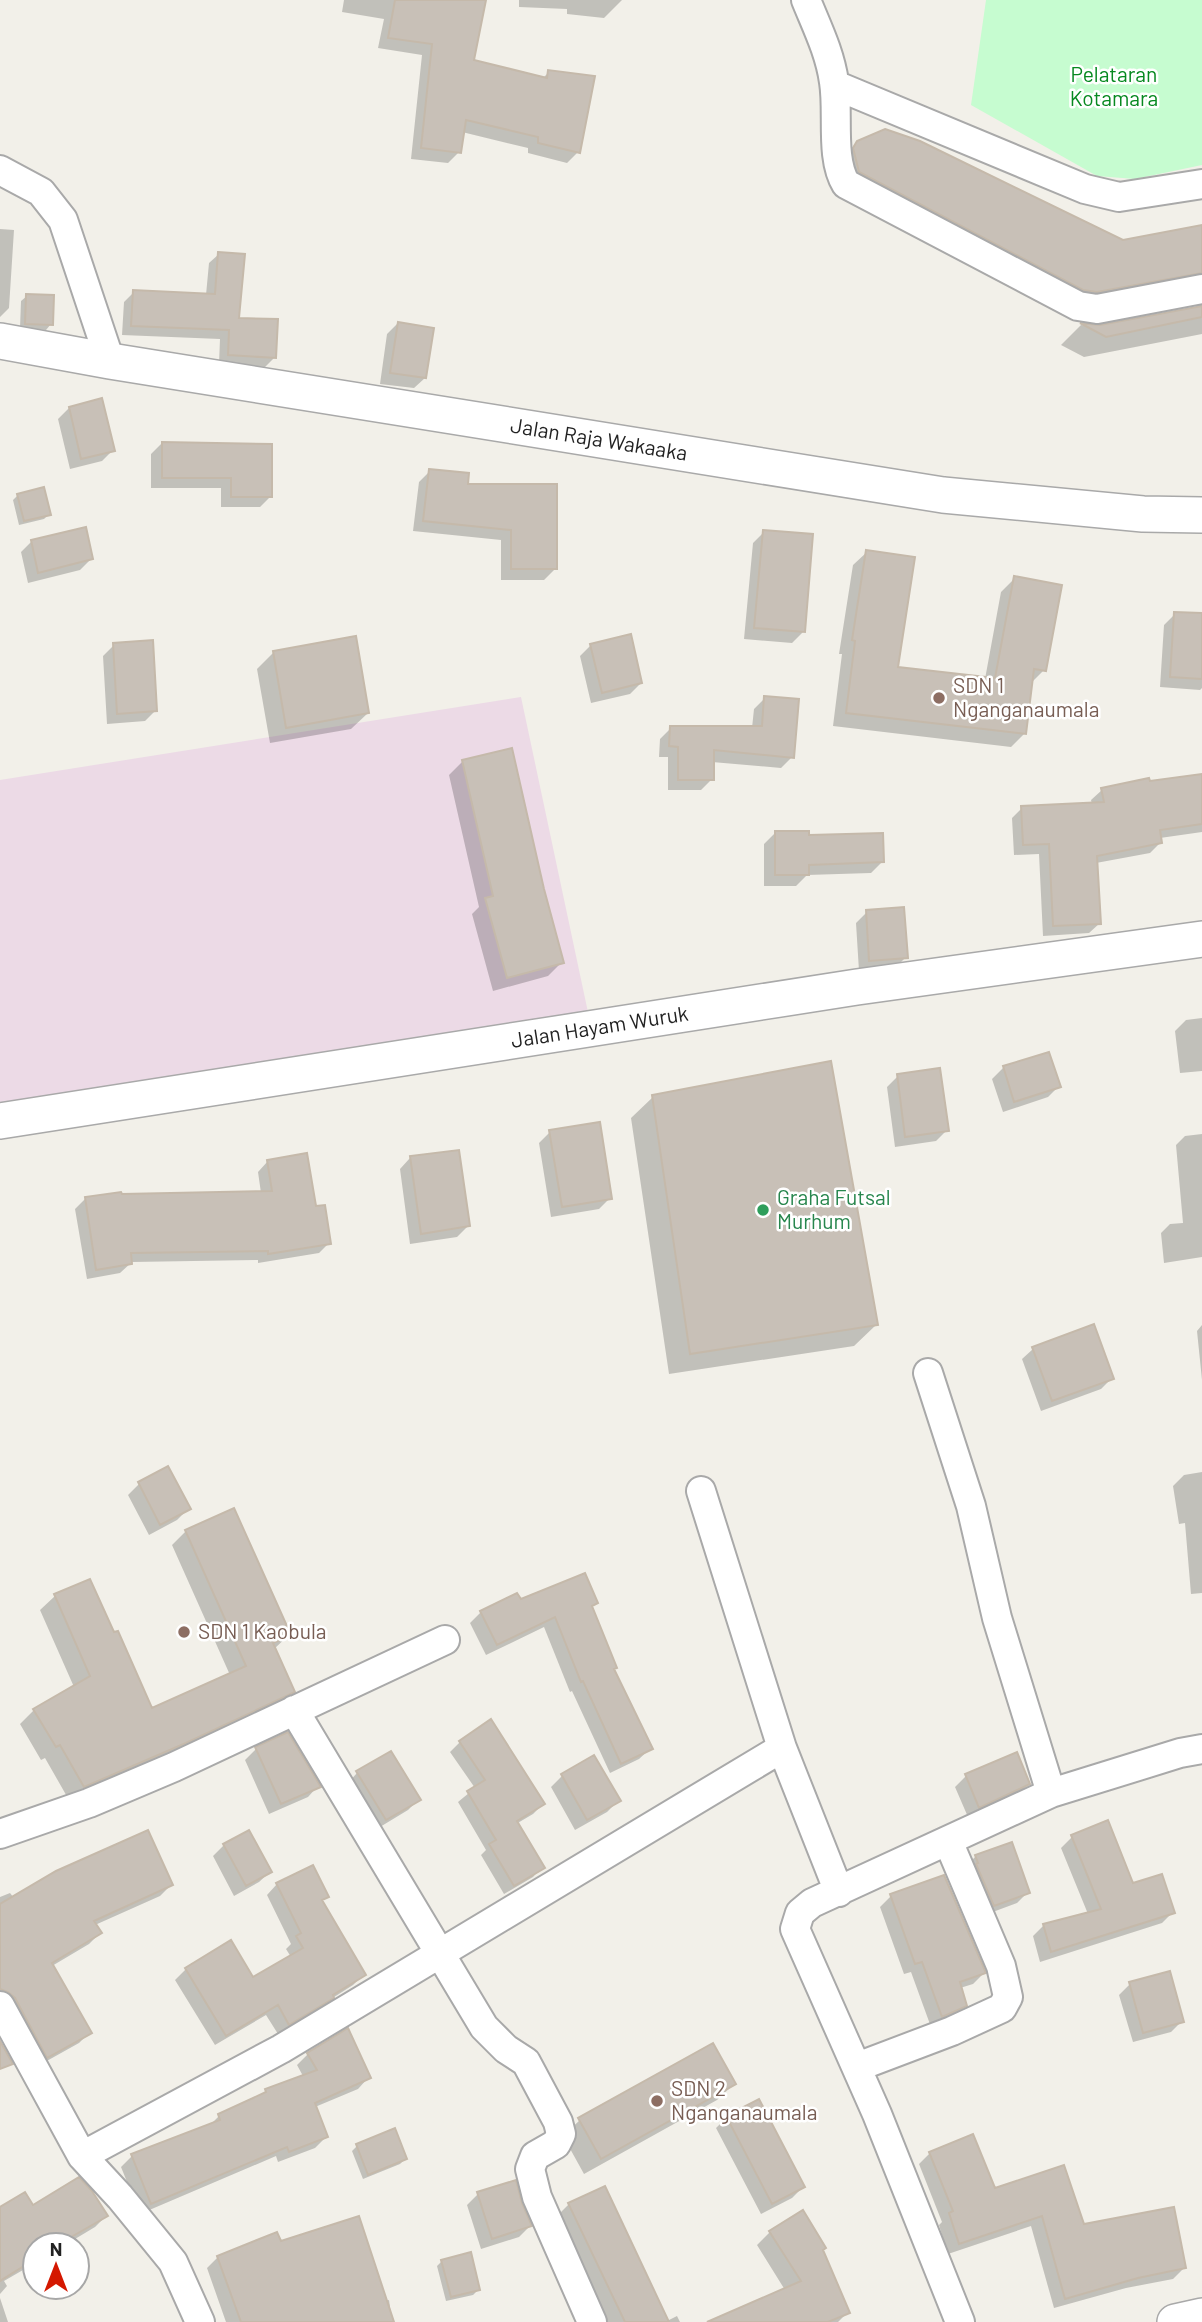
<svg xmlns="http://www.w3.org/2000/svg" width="1202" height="2322" font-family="Barlow,sans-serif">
<rect width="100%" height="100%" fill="#f2f0e9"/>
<path fill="#ecdae6" d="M521,697L589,1017L0,1108V780Z"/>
<path fill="#c6fcd0" d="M986,0H1202V165L1135,179L1097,176L971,105Z"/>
<path fill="#0003" d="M344,0H484L472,61L542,79L549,72L578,152L567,163L528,153V148L462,132L459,152L448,163L411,159L422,55L378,48L384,19L342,12Z
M519,0H622L604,18L567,14V9L519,7Z
M858,143L1123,242L1202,226V334L1084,357L1061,345L1081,325L1100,327L1198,309L1194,300L1074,313L836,165Z
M0,229L14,230L9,308L0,317Z
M219,254L237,320L275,357L265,367L219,364L220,339L122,335L124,302L134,292L206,295L209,263Z
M27,296L51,324L46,330L20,328L21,301Z
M398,323L425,378L414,388L380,384L387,334Z
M69,408L113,450L102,461L70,469L58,419Z
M162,443L271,496L260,507H221V488H151V454Z
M430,471L466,485L555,569L544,580H501V540L413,531L419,482Z
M18,495L49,514L44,519L19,525L13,500Z
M764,532L803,632L792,643L744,639L753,543Z
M32,541L91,559L80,570L28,583L21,552Z
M867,552L896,668L985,679L1001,592L1015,578L1044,670L1030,684L1025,733L1011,747L833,726L842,654H839L853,565Z
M1175,614L1202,615V688L1200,690L1160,687L1164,625Z
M114,645L156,710L145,721L107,724L103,656Z
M591,645L641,683L630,694L591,703L580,656Z
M274,652L368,713L351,729L270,743L257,669Z
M765,698L792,757L781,768L712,762V779L701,790H668V757H659L660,739L671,728H752L754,709Z
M463,761L542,889L562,962L548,976L493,991L472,914L479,907L449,775Z
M1202,775V832L1160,838L1161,842L1150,853L1096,863L1100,923L1089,933L1043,936L1039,854L1014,855L1012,818L1022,808L1092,804L1091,800L1102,790Z
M775,833L807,837L882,862L871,873L807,875L796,886H764V844Z
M867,912L906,957L895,968L859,971L856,923Z
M1202,1018V1071L1180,1073L1175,1031L1186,1020Z
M1048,1054L1059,1086L1048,1097L1003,1112L992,1079L1003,1068Z
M898,1076L947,1130L936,1141L895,1147L887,1087Z
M653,1097L876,1325L854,1346L669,1374L631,1118Z
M550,1132L610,1198L599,1209L551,1217L539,1143Z
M1202,1134V1257L1164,1263L1161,1233L1170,1224L1183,1223L1176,1145L1185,1136Z
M410,1158L468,1226L457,1237L410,1244L400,1169Z
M268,1161L315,1208L329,1243L319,1253L258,1263V1260L132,1262L120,1273L87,1279L75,1209L85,1199L261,1193L258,1172Z
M1202,1325V1380L1197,1331Z
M1093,1326L1112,1378L1101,1389L1041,1411L1022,1359L1033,1349Z
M167,1469L188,1509L177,1520L149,1535L128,1495L139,1484Z
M1202,1472V1593L1191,1594L1185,1523L1179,1524L1173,1486L1184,1475Z
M186,1531L289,1635L274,1649L293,1691L279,1706L69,1800L45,1758L41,1760L20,1724L34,1710L74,1687L40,1610L55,1596L151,1710L230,1675L172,1545Z
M596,1603L591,1608L613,1670L650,1749L639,1759L610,1773L572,1691L570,1692L544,1627L486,1655L470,1623L481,1612Z
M460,1742L543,1804L533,1814L516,1824L542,1867L533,1877L504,1894L481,1855L486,1850L458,1802L475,1788L450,1752Z
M256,1749L318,1786L308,1797L269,1814L245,1760Z
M1016,1755L1028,1784L1017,1795L968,1817L955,1787L966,1776Z
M593,1758L618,1801L607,1812L575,1830L551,1787L562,1776Z
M357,1773L419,1799L408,1810L375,1830L347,1784Z
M1107,1822L1132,1885L1173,1912L1162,1923L1040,1962L1033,1936L1044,1925L1088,1914L1061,1848L1072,1837Z
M248,1832L270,1872L259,1882L234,1896L213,1856L224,1845Z
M976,1856L1028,1892L1017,1903L982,1916L965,1867Z
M277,1884L327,1896L321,1902L364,1974L353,1985L331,1999L321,2008L278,2034L266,2015L215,2045L175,1980L186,1969L252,1980L291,1957L286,1949L291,1944L267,1895Z
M171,1885L160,1896L95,1925L100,1933L89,1944L52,1966L90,2032L79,2043L36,2067L4,2009L14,1999L0,1979V1897L10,1893L14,1898Z
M891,1896L984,1973L973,1984L960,1988L965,2005L954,2016L931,2027L911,1972L904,1974L880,1907Z
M1130,1984L1182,2021L1171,2032L1133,2042L1119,1995Z
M347,2031L368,2078L358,2089L315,2107L326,2137L315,2148L278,2162L276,2156L140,2214L121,2167L132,2156L208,2127L219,2116L259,2097L266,2091L303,2076L297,2065L308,2054Z
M734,2084L717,2100L584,2174L563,2136L580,2120Z
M727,2117L803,2187L792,2198L761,2214L716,2128Z
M357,2146L405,2159L400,2164L363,2179L352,2151Z
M930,2153L994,2190L1184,2268L1173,2279L1126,2288L1054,2308L1031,2226L948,2254L939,2225L942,2222L919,2164Z
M514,2182L530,2226L519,2237L481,2249L467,2205L478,2194Z
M569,2204L667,2321L677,2316L680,2322H606L556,2217Z
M33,2208L106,2216L95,2227L65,2245H35V2263L4,2281L7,2286L0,2294V2209Z
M770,2232L821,2250L848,2312L838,2322H711L785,2290L757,2245Z
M279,2243L385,2301L389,2300L392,2322H226L207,2268L218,2257Z
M442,2261L478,2290L473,2295L446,2301L437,2266Z
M0,2298L8,2322H0Z"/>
<path fill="#c8c0b7" stroke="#c5b9aa" stroke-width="2" d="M395,0H486L474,60L547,78L548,70L595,76L580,153L538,143V137L466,120L461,153L421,148L432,44L388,38Z
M885,129L920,141L1123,240L1202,225V273L1097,292L1083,290L859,172L853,148L857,141Z
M218,252L245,254L239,318L278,319L276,358L228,355L229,330L131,326L133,290L215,294Z
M26,294L54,295L53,325L25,324Z
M1202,306V317L1106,337L1080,323L1100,325Z
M398,322L434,328L426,378L390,373Z
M102,398L115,451L81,459L69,407Z
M162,442L272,444V497H231V478H162Z
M429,469L469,473L468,484H557V569H511V530L423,521Z
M44,487L51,515L24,521L17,494Z
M86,527L93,559L38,573L31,540Z
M763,530L813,534L805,632L754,628Z
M866,550L915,557L898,667L995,678L1014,576L1062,585L1046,671L1034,669L1026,734L846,713L855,641L852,640Z
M1174,612L1202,613V679L1170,677Z
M631,634L642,683L602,693L590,644Z
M356,636L369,713L286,728L273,651Z
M153,640L157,711L117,714L113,643Z
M764,696L799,699L794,758L714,750V780H678V747L669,746L670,726H762Z
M512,748L544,889L564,963L507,978L485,898L493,896L462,760Z
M1202,774V824L1160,830L1162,843L1097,856L1101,924L1053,926L1049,844L1023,845L1021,806L1104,802L1101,788L1149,778L1150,781Z
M775,831H809V835L883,833L884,862L809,865V875H775Z
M904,907L908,958L869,961L866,910Z
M1049,1052L1061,1087L1014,1102L1003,1066Z
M831,1061L878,1325L690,1354L652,1095Z
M940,1068L949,1131L905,1137L897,1074Z
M600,1122L612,1199L562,1207L549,1130Z
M459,1150L470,1226L421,1234L410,1156Z
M307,1153L316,1206L325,1205L331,1244L268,1254V1251L131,1253L132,1264L96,1270L85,1197L121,1192L122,1194L272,1191L267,1160Z
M1094,1324L1114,1379L1052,1401L1032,1347Z
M168,1466L191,1509L160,1525L138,1482Z
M234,1508L291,1635L273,1643L295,1692L186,1743L84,1787L60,1745L56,1747L33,1709L90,1676L54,1594L90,1579L114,1632L118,1631L152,1708L246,1666L185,1530Z
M585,1573L598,1603L592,1606L617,1668L614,1669L653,1749L621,1764L583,1681L581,1682L555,1617L497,1645L480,1611L517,1593L521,1599Z
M491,1719L545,1804L517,1821L545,1868L514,1886L489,1844L496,1840L467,1791L485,1780L459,1741Z
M288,1732L321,1787L281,1804L255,1747Z
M391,1751L421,1800L386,1820L356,1771Z
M1017,1752L1030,1784L979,1808L965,1774Z
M594,1755L621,1801L587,1820L561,1774Z
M1108,1820L1133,1883L1162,1874L1175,1913L1051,1952L1043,1924L1101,1909L1071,1835Z
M148,1830L173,1885L94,1921L102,1933L52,1963L92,2033L47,2058L15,1998L8,1992L0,1989V1904L56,1871Z
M249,1830L272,1872L246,1886L223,1844Z
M1012,1842L1030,1893L994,1906L976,1864L978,1863L975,1855Z
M313,1865L329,1897L322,1900L366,1975L333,1995L334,1998L289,2025L278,2005L226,2036L185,1968L231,1940L253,1977L303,1948L296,1936L301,1933L276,1883Z
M944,1875L986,1973L960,1982L967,2006L942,2017L922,1962L915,1964L890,1894Z
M1170,1971L1184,2022L1143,2033L1129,1982Z
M348,2028L371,2078L315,2103L328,2137L289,2152L287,2147L151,2204L131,2154L220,2120L218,2114L266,2092L265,2089L317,2070L307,2053Z
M0,2041L13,2064L0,2069Z
M713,2043L736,2084L601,2159L578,2118Z
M759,2099L805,2187L772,2204L726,2116Z
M395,2128L407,2159L368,2175L356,2144Z
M973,2134L995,2188L1064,2165L1084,2224L1174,2207L1186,2268L1138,2278L1065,2299L1042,2216L959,2244L949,2213L953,2211L929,2152Z
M79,2177L92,2191L108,2216L57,2245H35V2259L0,2281V2207L25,2192L33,2205Z
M516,2180L522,2203L532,2226L492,2239L477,2192Z
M605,2186L669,2322H625L568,2203Z
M803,2210L826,2248L823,2250L850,2313L828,2322H707L801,2281L769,2231Z
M359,2216L394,2322H241L217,2256L277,2232L281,2241Z
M471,2252L480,2290L451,2297L441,2260Z"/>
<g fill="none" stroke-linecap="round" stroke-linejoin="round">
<defs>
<path id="minor" d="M806,0C817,27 830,53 834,82C839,113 830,158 846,184L1078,306L1097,309L1202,289
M835,85L1085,189L1119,197L1202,184
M0,170L41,192L63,220L110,361
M928,1373L971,1506L997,1618L1051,1793
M701,1491L782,1748L839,1892
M294,1710L484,2027L506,2049L526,2062L558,2122L561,2134L556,2144L535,2156L530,2169L537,2197L592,2322
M0,1834L89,1803L174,1767L445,1640
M0,2006L82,2156L120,2197L173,2262L200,2322
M857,2067L952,2031L1002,2008L1008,1997L1001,1966L948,1841
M82,2156L281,2049L782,1748
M960,2322L877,2114L795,1929L800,1913L812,1903L1051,1793L1180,1753L1202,1749"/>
<g id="tertiary">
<path id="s1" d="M0,341L110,361L943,495L1143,514L1202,515"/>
<path id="s2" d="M0,1121L857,987L1202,939"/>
<path d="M1175,2322L1202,2316"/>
</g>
</defs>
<use href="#minor" stroke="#a9a9a9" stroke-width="32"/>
<use href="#tertiary" stroke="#a9a9a9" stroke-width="38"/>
<use href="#minor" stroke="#fff" stroke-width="28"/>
<use href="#tertiary" stroke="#fff" stroke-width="35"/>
</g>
<g fill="#8d6e63" stroke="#fff" stroke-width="2.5">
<circle cx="939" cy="698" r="7"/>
<circle cx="184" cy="1632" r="7"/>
<circle cx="657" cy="2101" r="7"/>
</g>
<circle fill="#2e9e5b" stroke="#fff" stroke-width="2.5" cx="763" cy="1210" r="7"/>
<g text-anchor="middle" stroke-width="5" stroke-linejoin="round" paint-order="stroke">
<g font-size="21" fill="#078920" stroke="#fff">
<text x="1114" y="82">Pelataran<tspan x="1114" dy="24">Kotamara</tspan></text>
</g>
<g font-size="21" fill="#222" stroke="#fff">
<text dy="7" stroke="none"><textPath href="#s1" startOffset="607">Jalan Raja Wakaaka</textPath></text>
<text dy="7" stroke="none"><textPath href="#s2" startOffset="607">Jalan Hayam Wuruk</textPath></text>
</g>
<g font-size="21" fill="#785e54" stroke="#fff" text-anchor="start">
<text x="953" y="693">SDN 1<tspan x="953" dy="24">Nganganaumala</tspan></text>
<text x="198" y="1639">SDN 1 Kaobula</text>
<text x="671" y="2096">SDN 2<tspan x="671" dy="24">Nganganaumala</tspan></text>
</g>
<g font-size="21" fill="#27864d" stroke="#fff" text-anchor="start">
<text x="777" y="1205">Graha Futsal<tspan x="777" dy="24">Murhum</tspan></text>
</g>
</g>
<g transform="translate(56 2266)"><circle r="33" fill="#ffffff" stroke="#a7a7a7" stroke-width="2"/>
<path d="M0-5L12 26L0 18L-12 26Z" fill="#d41800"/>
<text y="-10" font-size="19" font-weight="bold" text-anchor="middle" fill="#222222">N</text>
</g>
</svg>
